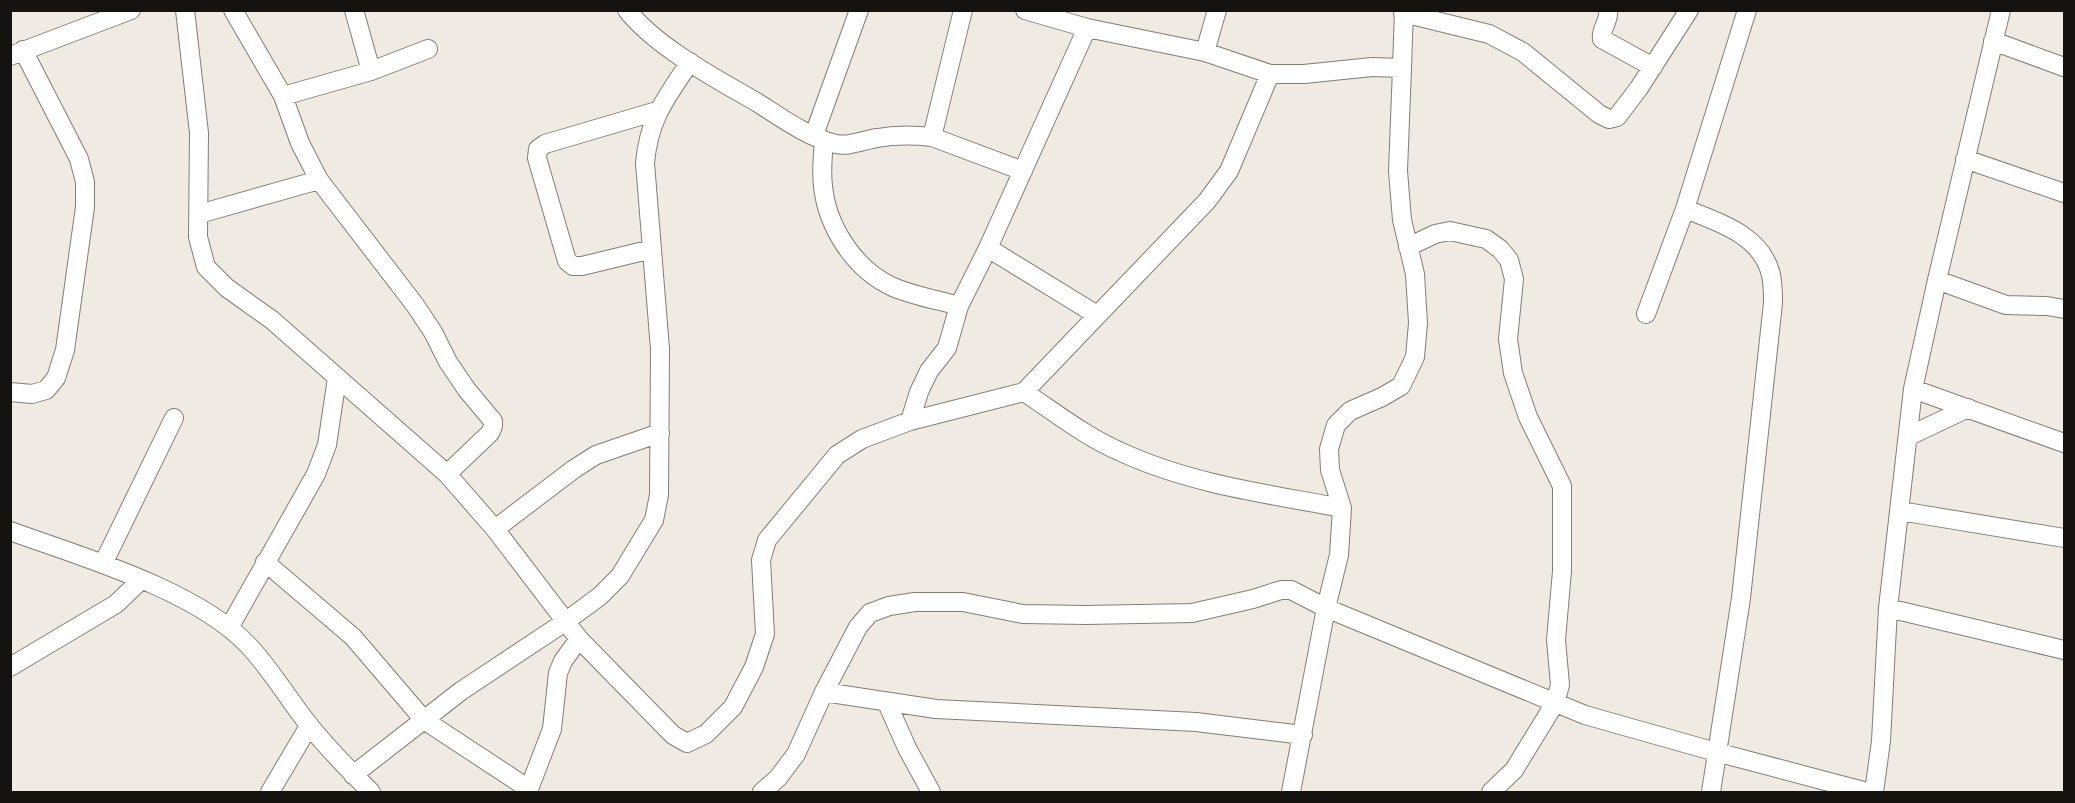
<svg xmlns="http://www.w3.org/2000/svg" width="2075" height="803" font-family="Lato,sans-serif">
<rect width="100%" height="100%" fill="#f0ebe2"/>
<g fill="none" stroke-linecap="round" stroke-linejoin="round">
<defs>
<path id="street" d="M185,10L199,133L198,237L206,267L227,288L272,320L447,474L495,529L579,639L673,735L687,743L706,734L733,707L754,667L765,634L761,560L767,540L837,455L862,439L910,421L1024,392L1207,201L1229,171L1270,74
M233,10L283,96L300,143L319,180L415,305L433,332L448,362L467,390L493,421V426L490,433L447,474
M354,10L371,71
M627,10C657,48 717,79 758,103C780,117 811,139 836,144C850,147 863,140 877,138C894,135 914,135 932,137L1023,171
M1025,10L1087,28L1205,52L1217,10
M1608,10C1610,21 1600,29 1602,39L1653,67
M1403,13L1489,34L1523,52L1599,114L1609,119L1617,117L1639,88L1689,10
M1993,41L2064,67
M1205,52L1270,74H1304L1372,67L1402,68L1404,10
M10,56L131,10
M283,96L371,71L428,49
M814,135L859,10
M932,137L963,10
M824,140C823,155 821,170 823,186C827,227 855,270 893,287C914,296 938,300 959,306
M1965,159L2064,193
M1685,209C1718,222 1762,235 1771,275C1773,284 1773,294 1773,303L1741,598L1711,792
M199,214L319,180
M1408,247L1435,234L1450,231L1486,239L1500,249L1509,260L1514,279L1508,339L1513,373L1528,417L1562,486V571L1556,640L1560,685L1555,703L1514,770L1491,792
M988,248L1097,315
M652,249L582,266H573L567,261L537,158L538,149L545,144L657,111
M1937,280L2006,305L2047,306L2064,309
M1646,314L1685,209L1747,10
M1913,389L2064,443
M10,392L32,394L46,390L56,378L65,350L85,207V182L79,159L23,50
M1024,392C1056,413 1086,437 1121,452C1190,484 1268,494 1342,508
M910,421L919,392L929,371L947,348L959,306L988,248L1087,28
M1909,436L1968,408
M1900,511L2064,538
M495,529L574,469L596,455L660,433
M10,531C82,557 196,590 248,645C271,669 288,699 309,725C328,749 350,771 371,792
M265,562L353,637L424,720L529,789V792
M103,564L174,418
M1888,608L2064,650
M229,628L316,474L327,445L337,378
M10,667L116,604L141,580
M824,692L936,709L1196,722L1303,735
M887,703L907,748L931,792
M353,775L461,691L565,622L600,596L620,576L654,520L659,495L660,349L645,163C649,118 666,98 690,62
M529,789L552,729L558,673L563,661L579,639
M270,792L309,726
M762,792L778,778L796,754L824,692L858,627L870,613L889,606L915,602H963L1023,614L1086,615L1192,613L1253,599L1281,590H1291L1326,608L1585,715L1716,752L1867,792
M1291,792L1326,608L1339,555L1342,508L1330,470L1329,449L1336,425L1350,411L1382,397L1401,386L1415,357L1418,323L1415,274L1402,220L1398,171L1402,68
M1874,792L1881,741L1888,608L1913,389L1937,280L2001,10"/>
</defs>
<use href="#street" stroke="#837d76" stroke-width="20"/>
<use href="#street" stroke="#fff" stroke-width="18"/>
</g>
<rect width="2075" height="803" fill="none" stroke="#151310" stroke-width="24"/>
</svg>
